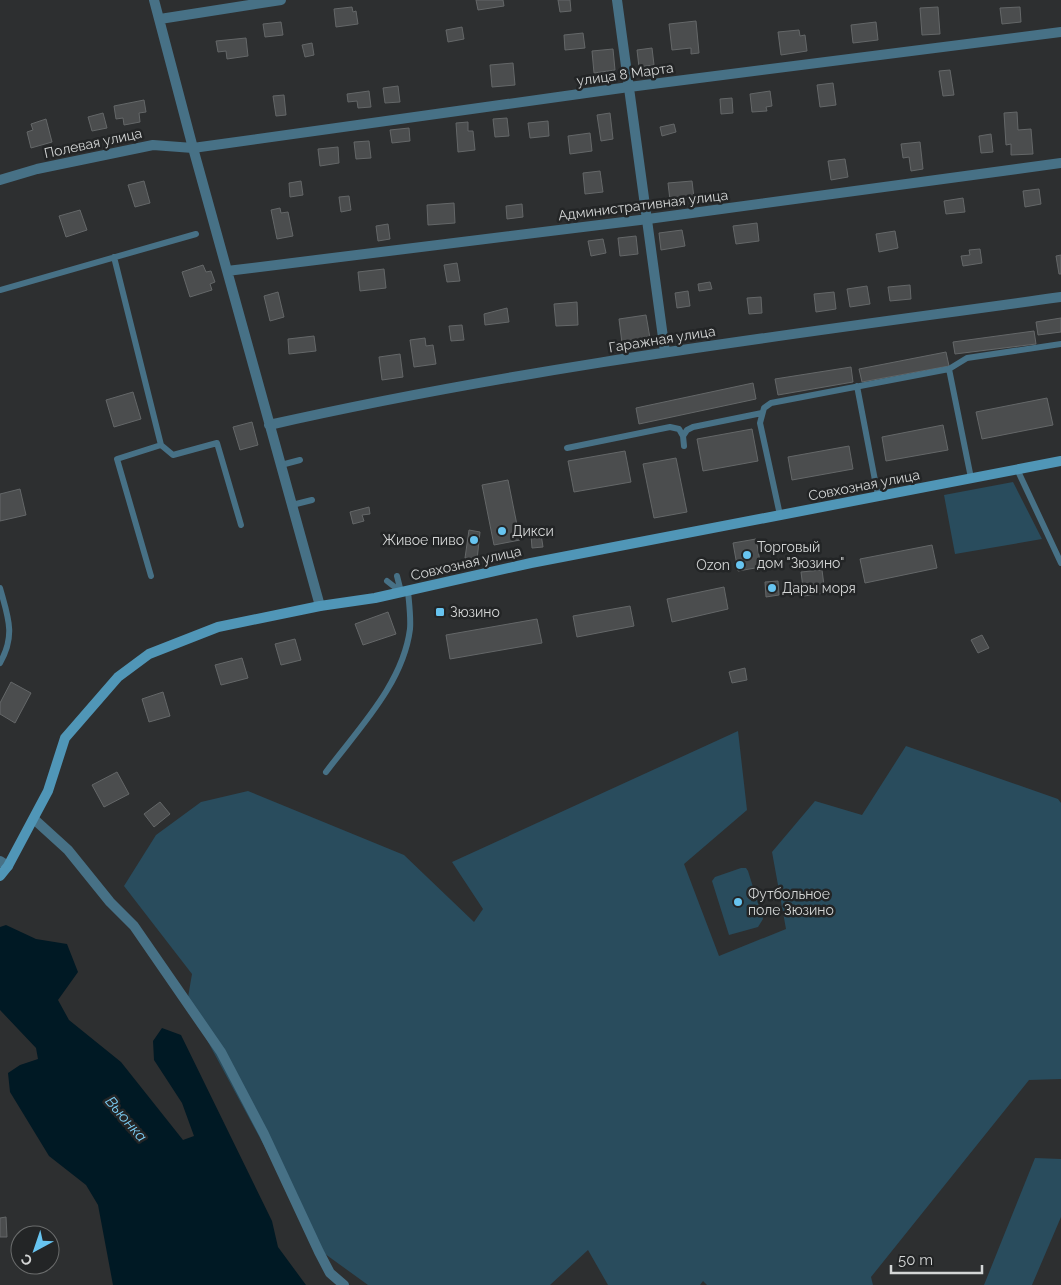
<svg xmlns="http://www.w3.org/2000/svg" width="1061" height="1285" font-family="Raleway,sans-serif">
<rect width="100%" height="100%" fill="#2d2f30"/>
<path fill="#294c5d" d="M1013,482L1042,539L955,554L944,495Z
M738,731L747,810L684,864L719,956L786,929L772,852L815,801L862,815L906,746L1058,799L1061,803V1079L1029,1080L871,1277L873,1285H707L703,1281L700,1285H608L588,1250L550,1285H368L321,1251L187,1003L192,974L124,886L156,835L201,802L248,791L404,855L474,922L483,909L452,862Z
M741,868H746L748,871L763,919L758,927L729,935L712,881L715,877Z
M1035,1158L1061,1159V1217L1032,1285H984Z"/>
<path fill="#001924" d="M6,925L36,939L67,944L78,972L58,1000L69,1020L121,1062L183,1140L194,1136L182,1103L154,1060L153,1041L162,1028L181,1035L272,1221L278,1247L306,1285H113L98,1205L86,1185L49,1156L10,1092L8,1073L20,1065L38,1059L36,1048L0,1010V927Z"/>
<path fill="#4b4d4e" stroke="#646768" d="M476,0H503L504,6L478,10Z
M558,0H570L571,11L560,12Z
M352,7L353,12L356,11L358,24L336,27L334,9Z
M938,7L940,34L922,35L920,8Z
M1020,7L1021,22L1002,24L1000,8Z
M696,21L699,53L691,54V48L672,50L669,24Z
M281,22L283,35L265,37L263,24Z
M876,22L878,40L853,43L851,25Z
M462,27L464,39L448,42L446,30Z
M799,30L800,36L805,35L807,51L781,55L778,32Z
M583,33L585,48L565,50L564,35Z
M246,38L248,56L227,59L226,51L218,52L216,41Z
M312,43L314,55L305,57L302,45Z
M652,48L654,65L639,67L637,50Z
M613,49L615,70L594,73L592,51Z
M513,63L515,85L492,87L490,65Z
M950,70L954,95L943,96L939,71Z
M833,83L836,105L820,107L817,85Z
M398,86L400,102L385,103L383,88Z
M369,91L371,107L358,108L357,101L348,102L347,94Z
M770,91L772,106L766,107L767,111L752,112L750,94Z
M284,95L286,115L276,116L273,96Z
M732,98L733,113L721,114L720,99Z
M144,100L146,112L139,113L140,122L124,125L123,118L116,119L114,106Z
M1017,112L1018,130L1031,129L1033,154L1011,155V144L1006,145L1004,113Z
M103,113L107,128L92,131L88,117Z
M610,113L613,139L601,141L597,115Z
M507,118L509,136L495,137L493,119Z
M46,119L52,142L31,148L27,132L33,130L31,124Z
M548,121L549,136L530,138L528,123Z
M468,122V131H473L475,150L458,152L456,123Z
M674,124L676,132L662,136L660,127Z
M409,128L410,141L392,143L390,130Z
M590,133L592,151L570,154L568,136Z
M991,134L993,152L981,153L979,136Z
M369,141L371,158L356,159L354,142Z
M920,142L923,169L911,171L909,157L903,158L901,144Z
M338,147L339,163L320,166L318,149Z
M845,159L848,177L831,180L828,161Z
M600,171L603,192L585,194L583,173Z
M144,181L150,203L135,207L128,185Z
M301,181L303,195L290,197L289,183Z
M692,181L694,198L670,200L668,183Z
M1039,189L1041,204L1025,207L1023,191Z
M349,196L351,210L341,212L339,197Z
M963,198L965,212L946,214L944,201Z
M454,203L455,223L428,225L427,205Z
M522,204L523,217L507,219L506,206Z
M280,208L281,213L288,212L293,236L277,239L271,210Z
M80,210L87,230L66,237L59,216Z
M757,223L759,241L736,244L733,226Z
M388,224L390,239L378,241L376,226Z
M682,230L685,246L661,250L659,233Z
M895,231L898,248L879,252L876,234Z
M636,236L638,254L620,256L618,238Z
M603,239L606,253L591,256L588,241Z
M980,249L982,263L963,266L961,256L970,255L969,250Z
M1061,255V274H1059L1056,256Z
M457,263L460,281L447,282L444,265Z
M203,265L206,272L211,271L215,282L210,284L212,290L190,297L182,272Z
M384,269L386,288L360,291L358,272Z
M710,282L712,289L699,291L698,284Z
M910,285L911,299L890,301L888,287Z
M867,286L870,304L850,307L847,289Z
M688,291L690,306L677,308L675,293Z
M278,292L284,317L270,321L264,296Z
M834,292L836,309L816,312L814,294Z
M761,297L762,313L749,314L747,298Z
M577,302L578,325L556,326L554,304Z
M507,308L509,322L485,325L484,314Z
M646,315L650,338L622,343L619,319Z
M1061,318V332L1038,335L1036,322Z
M462,325L464,340L451,341L449,326Z
M1034,331L1036,344L955,354L953,342Z
M314,336L316,351L289,354L288,339Z
M425,338L426,346L433,345L436,364L414,367L410,340Z
M946,352L949,366L862,382L859,369Z
M400,354L403,377L382,380L379,357Z
M851,367L853,382L778,395L775,379Z
M753,383L756,399L639,424L636,408Z
M133,392L141,419L114,427L106,400Z
M1047,398L1053,425L982,439L976,412Z
M252,422L258,445L240,450L233,427Z
M943,425L948,450L886,461L882,437Z
M752,429L758,461L703,471L697,439Z
M849,446L853,469L792,480L788,457Z
M625,451L631,482L574,492L568,461Z
M676,458L687,512L654,518L643,464Z
M508,480L520,540L494,545L482,485Z
M20,489L26,515L0,521V494Z
M369,507L370,514L362,515L364,521L353,524L350,512Z
M469,530L480,532L477,560L465,558Z
M541,534L543,547L532,548L531,535Z
M756,539L761,567L738,571L733,543Z
M932,545L937,568L865,583L860,559Z
M822,570L825,593L804,596L801,572Z
M778,581L779,595L766,597L765,582Z
M724,587L728,609L672,622L667,599Z
M630,606L634,626L577,637L573,616Z
M388,612L396,634L363,645L355,624Z
M537,619L542,643L450,659L446,635Z
M982,635L989,648L978,653L971,640Z
M295,639L301,660L281,665L275,644Z
M242,658L248,678L221,685L215,665Z
M745,668L747,680L732,683L729,672Z
M11,682L31,693L15,723L0,714V703Z
M163,692L170,716L149,722L142,699Z
M117,772L129,794L104,807L92,785Z
M160,802L170,814L154,827L144,814Z
M6,1217L7,1237H0V1218Z"/>
<g fill="none" stroke-linecap="round" stroke-linejoin="round">
<path stroke="#477186" stroke-width="6" d="M114,257L161,445L117,459L151,576
M0,290L196,234
M949,369L971,478
M857,386L878,496
M683,436L687,430L693,427L762,413
M161,445L173,455L217,443L241,525
M567,448L670,427L679,429L683,436L684,446
M281,465L300,460
M1017,469L1061,563
M292,505L312,500
M780,515L760,423L764,408L771,403L949,369L967,358L1061,344
M397,576L401,592
M387,581L401,592
M0,588C8,617 16,635 0,663
M326,772C358,729 403,684 410,629C411,617 409,603 408,591"/>
<path stroke="#477186" stroke-width="10" d="M154,0L193,148L320,606
M617,0L665,352
M160,19L281,0
M0,180L37,169L153,145L193,148L629,87L1061,32
M227,271L648,219L1061,163
M269,425C530,366 796,334 1061,297
M35,820L68,850L110,902L134,926L221,1052L264,1134L319,1252L330,1273L344,1285
M0,861L8,866"/>
<path stroke="#5096b7" stroke-width="10" d="M0,876L8,866L48,791L65,738L118,677L149,654L218,627L320,606L375,598L531,563L1061,461"/>
</g>
<g fill="#67c4f0" stroke="#232526" stroke-width="2">
<circle cx="502" cy="531" r="5"/>
<circle cx="474" cy="540" r="5"/>
<circle cx="747" cy="555" r="5"/>
<circle cx="740" cy="565" r="5"/>
<circle cx="772" cy="588" r="5"/>
<rect x="435" y="607" width="10" height="10" rx="2.5"/>
<circle cx="738" cy="902" r="5"/>
</g>
<g text-anchor="middle" stroke-width="5" stroke-linejoin="round" paint-order="stroke">
<g font-size="14" fill="#d4d6d6" stroke="#232526">
<text transform="translate(625 74) rotate(-8)" y="5">улица 8 Марта</text>
<text transform="translate(93 143) rotate(-12)" y="5">Полевая улица</text>
<text transform="translate(643 205) rotate(-7)" y="5">Административная улица</text>
<text transform="translate(662 339) rotate(-9)" y="5">Гаражная улица</text>
<text transform="translate(864 485) rotate(-11)" y="5">Совхозная улица</text>
<text transform="translate(466 563) rotate(-13)" y="5">Совхозная улица</text>
</g>
<g font-size="14" fill="#d4d6d6" stroke="#232526" text-anchor="start">
<text x="512" y="536">Дикси</text>
<text x="464" y="545" text-anchor="end">Живое пиво</text>
<text x="757" y="552">Торговый<tspan x="757" dy="16">дом "Зюзино"</tspan></text>
<text x="730" y="570" text-anchor="end">Ozon</text>
<text x="782" y="593">Дары моря</text>
<text x="450" y="617">Зюзино</text>
<text x="748" y="899">Футбольное<tspan x="748" dy="16">поле Зюзино</tspan></text>
</g>
<g font-size="15" font-style="italic" fill="#7ccdf4" stroke="#232526">
<text transform="translate(126 1119) rotate(49)" y="5">Вьюнка</text>
</g>
</g>
<g transform="translate(35 1250) rotate(220)"><circle r="24" fill="#232526" stroke="#6a6c6c"/>
<path d="M0-4L9 19L0 12L-9 19Z" fill="#67c4f0"/>
<text y="-8" font-size="14" font-weight="bold" text-anchor="middle" fill="#d4d6d6">С</text>
</g>
<path d="M891 1265v8h91v-8" fill="none" stroke="#d4d6d6" stroke-width="2.5"/>
<text x="898" y="1265" font-size="15" fill="#d4d6d6" stroke="#232526" stroke-width="4" paint-order="stroke">50 m</text>
</svg>
